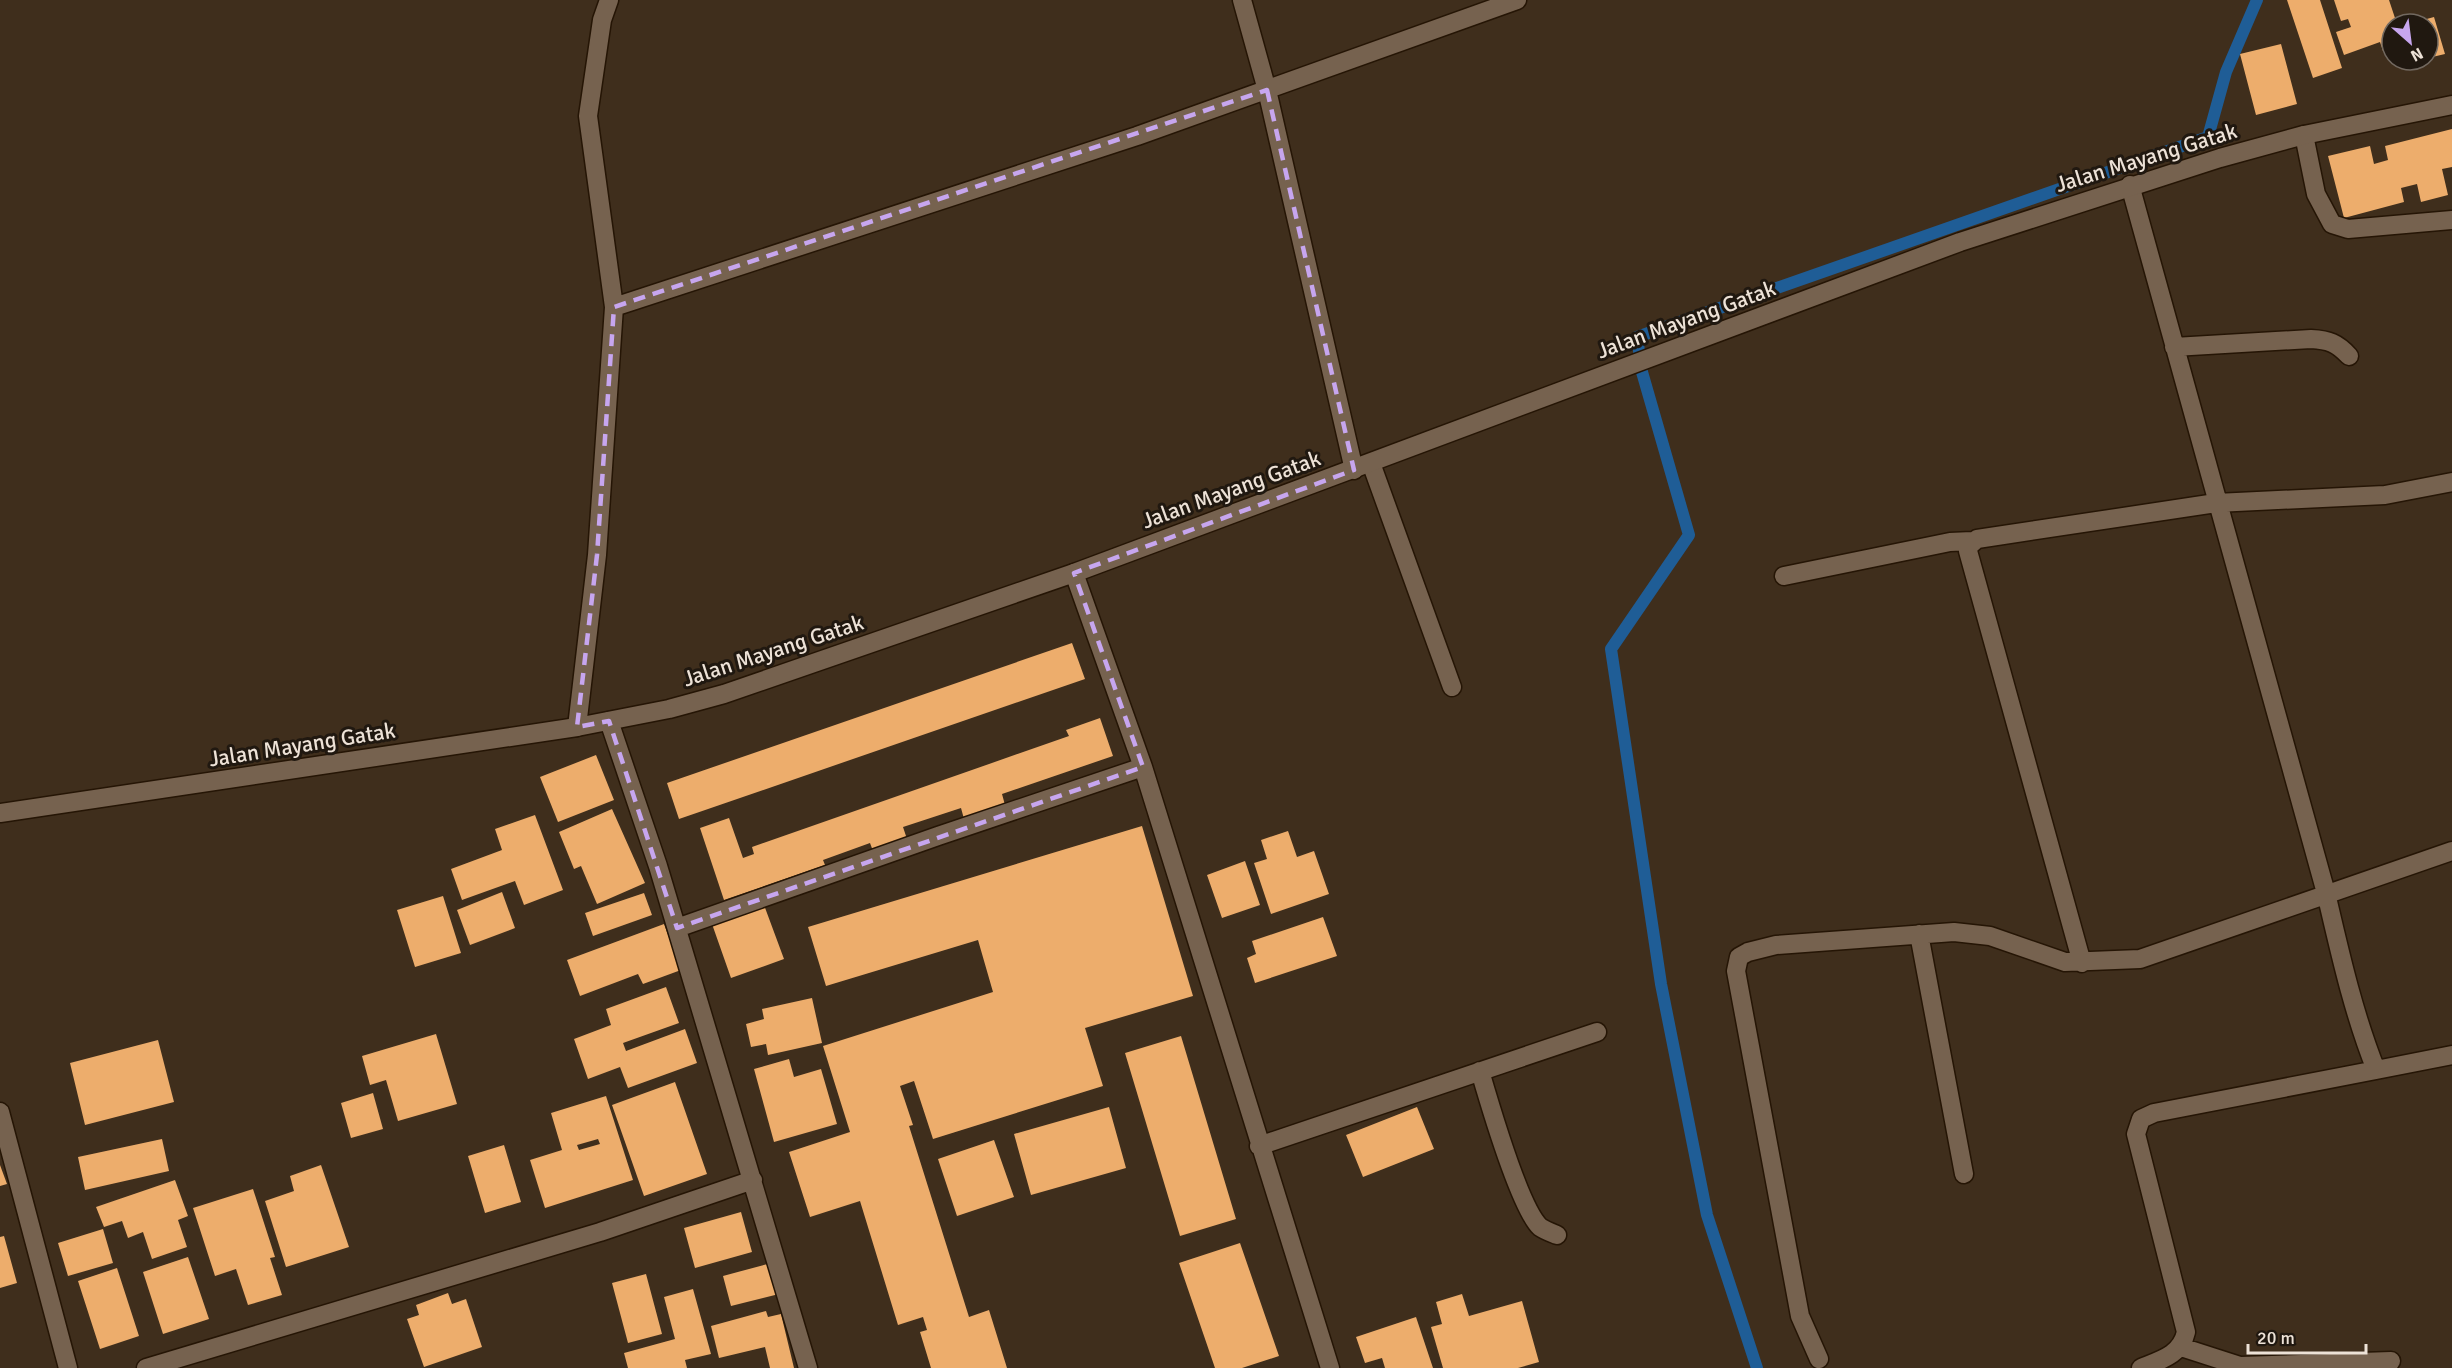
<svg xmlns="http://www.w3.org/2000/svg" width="2452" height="1368" font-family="Signika,sans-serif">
<rect width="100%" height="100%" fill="#3f2e1c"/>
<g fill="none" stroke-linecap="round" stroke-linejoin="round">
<path stroke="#1f5d96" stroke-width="12" d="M1757,1368L1707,1215L1661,984L1611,649L1689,535L1642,372L1637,337L2208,137L2226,72L2257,0"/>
</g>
<path fill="#edad6c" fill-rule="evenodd" d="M2287,0H2320L2342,68L2313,78Z
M2334,0H2389L2397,24H2392V48L2383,51L2380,42L2344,55L2336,32L2351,27L2348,19L2341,21Z
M2434,17L2445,54L2428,58V24L2412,23Z
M2281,44L2297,104L2256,115L2240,54Z
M2452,129V167L2442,169L2448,195L2421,202L2417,184L2401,188L2404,202L2344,218L2328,156L2370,146L2374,164L2388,160L2385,146Z
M1072,643L1085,679L679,819L667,783Z
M1100,718L1113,756L1002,794L1005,805L964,819L961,808L903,827L907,839L873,851L870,843L823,860L825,865L724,900L700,828L729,818L743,858L754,854L752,847L1069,736L1066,730Z
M596,755L614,800L558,822L540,777Z
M612,809L645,883L597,904L581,866L574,869L559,832Z
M535,815L563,890L524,905L515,881L462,900L451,869L502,850L495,829Z
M1142,826L1193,996L1085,1028L1103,1086L933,1139L914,1081L900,1086L913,1125L909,1126L969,1317L989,1310L1007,1368H931L920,1332L927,1330L923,1317L898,1325L860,1201L810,1217L789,1152L850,1132L823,1046L993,992L978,940L826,986L808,927Z
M1288,831L1297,857L1314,851L1329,894L1271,914L1254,863L1267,859L1261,840Z
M1245,861L1260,905L1222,918L1207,875Z
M502,892L515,928L470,945L457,910Z
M644,893L652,915L593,936L585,913Z
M443,896L461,953L415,967L397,910Z
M764,905L784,959L731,978L712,924Z
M1323,917L1337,956L1255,983L1247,958L1256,954L1252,941Z
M664,924L681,970L643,984L638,974L580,996L567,960Z
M666,987L679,1023L623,1043L626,1051L685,1029L697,1063L628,1088L620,1067L588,1079L574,1039L611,1025L606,1009Z
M812,998L822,1043L768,1055L766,1044L751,1047L746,1024L764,1019L762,1009Z
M436,1034L457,1104L398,1121L386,1080L370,1085L362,1056Z
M1181,1036L1236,1219L1180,1236L1125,1053Z
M158,1040L174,1102L85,1125L70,1063Z
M789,1059L794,1077L821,1069L837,1124L774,1142L754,1069Z
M675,1082L707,1174L644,1196L612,1105Z
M373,1093L383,1129L351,1138L341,1103Z
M606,1096L633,1180L545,1208L530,1160L562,1150L551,1113ZM598,1139L600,1144L579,1150L577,1145Z
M1109,1107L1126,1168L1031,1195L1014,1134Z
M1417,1107L1434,1149L1363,1177L1346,1135Z
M162,1139L169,1171L85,1190L78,1157Z
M994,1140L1014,1197L957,1216L938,1159Z
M504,1145L521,1202L485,1213L468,1156Z
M0,1165L7,1184L0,1186Z
M321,1165L349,1247L286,1267L265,1201L294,1191L290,1176Z
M175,1180L188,1216L178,1220L187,1247L152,1259L143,1232L128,1238L122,1221L104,1227L96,1207Z
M253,1189L275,1257L270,1258L282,1295L248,1305L236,1269L215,1276L193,1208Z
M741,1212L752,1252L695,1268L684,1228Z
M103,1229L113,1263L68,1276L58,1243Z
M4,1236L17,1283L0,1288V1237Z
M1240,1243L1279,1356L1242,1368H1215L1179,1263Z
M188,1257L209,1319L163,1334L143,1272Z
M771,1263L779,1294L731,1306L723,1276Z
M117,1268L139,1336L100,1349L78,1281Z
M646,1274L662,1334L628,1343L612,1283Z
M693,1289L711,1354L685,1360L687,1368H628L624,1353L675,1339L664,1297Z
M448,1293L452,1304L466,1299L482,1347L424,1367L407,1319L419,1315L416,1305Z
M1462,1294L1469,1316L1522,1301L1539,1362L1518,1368H1443L1431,1327L1442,1324L1436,1302Z
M766,1311L768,1317L781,1314L794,1368H770L765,1347L719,1358L711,1326Z
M1416,1317L1433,1368H1385L1382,1358L1365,1363L1356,1337Z"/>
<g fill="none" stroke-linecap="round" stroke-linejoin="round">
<defs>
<path id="street" d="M1242,0L1267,90L1354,470
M2304,135L2316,194L2332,224L2348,229L2452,220
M2130,185L2326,893C2340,953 2353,1012 2376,1070L2452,1055
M614,307L1137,136L1517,0
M2174,347L2311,339C2329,340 2337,343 2349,356
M1371,463L1452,687
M1074,573L1143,767L1330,1368
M1784,576L1950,542L1972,541
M609,721L658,866L808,1368
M577,727L597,555L614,307L588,116L602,20L609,0
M677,928L938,836L1143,767
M1919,934L1964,1174
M2082,963L1968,551L1969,546L1977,539L2216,503L2385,495L2452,482
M1480,1071C1489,1102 1520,1208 1540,1227C1544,1230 1552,1233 1557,1235
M0,1112L68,1368
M1259,1146L1597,1032
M2181,1347L2240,1366L2391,1361
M1819,1359L1800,1316L1736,971L1739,957L1748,952L1776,945L1954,932L1990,936L2065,962L2140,959L2452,851
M146,1368L600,1232L753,1180
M2141,1368C2161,1360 2181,1355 2186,1332L2136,1134L2141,1119L2154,1113L2376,1070"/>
<path id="secondary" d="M0,813L577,727L669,709L724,694L1074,573L1960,242L2220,158L2304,135L2452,105"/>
</defs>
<use href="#street" stroke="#251505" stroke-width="21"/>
<use href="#secondary" stroke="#251505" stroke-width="21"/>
<use href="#street" stroke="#76624f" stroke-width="18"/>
<use href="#secondary" stroke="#76624f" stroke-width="18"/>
</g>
<path fill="none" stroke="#c7a6ef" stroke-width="4.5" stroke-dasharray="12 8" stroke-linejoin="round" d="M1267,90L1354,470L1074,573L1143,767L677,928L609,721L577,727L597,555L614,307Z"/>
<g text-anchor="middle" stroke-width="6" stroke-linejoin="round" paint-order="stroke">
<g font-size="22" fill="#ede2d7" stroke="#201810">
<text transform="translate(2146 157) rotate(-17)" y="8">Jalan Mayang Gatak</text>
<text transform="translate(1686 319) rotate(-20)" y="8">Jalan Mayang Gatak</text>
<text transform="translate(1231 489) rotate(-20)" y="8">Jalan Mayang Gatak</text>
<text transform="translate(773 650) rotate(-18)" y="8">Jalan Mayang Gatak</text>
<text transform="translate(302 744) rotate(-9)" y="8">Jalan Mayang Gatak</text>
</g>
</g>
<g transform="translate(2410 42) rotate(152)"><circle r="28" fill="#201810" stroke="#726960" stroke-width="1.5"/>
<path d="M0-4.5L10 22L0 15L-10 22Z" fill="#c7a6ef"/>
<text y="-9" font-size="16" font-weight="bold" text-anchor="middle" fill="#ede2d7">N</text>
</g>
<path d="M2248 1344v9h118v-9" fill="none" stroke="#ede2d7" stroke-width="3"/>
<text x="2257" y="1344" font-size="18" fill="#ede2d7" stroke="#201810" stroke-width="4.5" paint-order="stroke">20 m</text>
</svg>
